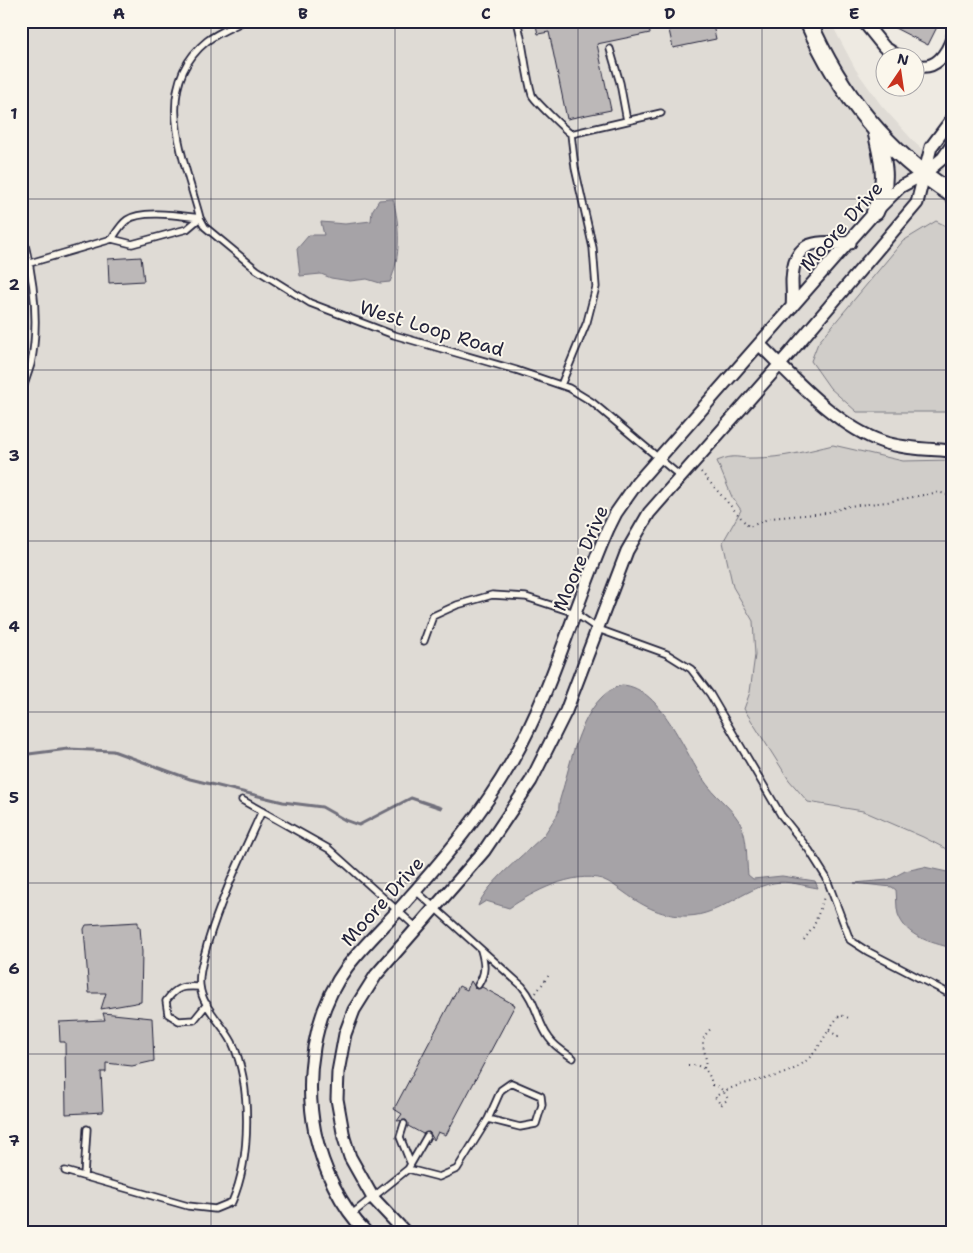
<svg xmlns="http://www.w3.org/2000/svg" width="973" height="1253" font-family="'Shantell Sans',sans-serif">
<rect width="100%" height="100%" fill="#eeeae2"/>
<filter id="ink" filterUnits="userSpaceOnUse"><feTurbulence type="fractalNoise" baseFrequency=".02" numOctaves="2"/><feDisplacementMap in="SourceGraphic" scale="10" xChannelSelector="R" yChannelSelector="G"/><feConvolveMatrix kernelMatrix="1 2 1 2 8 2 1 2 1" color-interpolation-filters="sRGB"/></filter>
<g filter="url(#ink)">
<path fill="#dfdbd5" d="M21,21H830L856,70L881,105L916,144L952,173V1232H21Z"/>
<path fill="#d0cdc9" stroke="#797882" d="M936,221L952,229V412H857L830,388L811,361L818,343L903,241Z
M833,445L903,461L952,460V852L923,837L863,811L808,802L789,780L744,709L750,692L755,655L753,621L733,587L723,542L741,510L732,497L717,461C737,453 737,459 755,458C782,458 808,451 833,445Z"/>
<path fill="#a6a3a7" stroke="#716f7c" d="M393,199C400,226 401,256 390,282L380,283L367,279L350,281L331,278L321,274L300,276L297,249L309,235H324L321,222L345,224L371,221L372,211L379,200Z
M622,685C663,687 686,759 709,787C719,800 734,810 741,825C748,840 746,859 748,875L753,879L782,876L815,881L818,888C803,886 789,880 773,883C743,889 720,915 688,916C664,917 644,907 625,893C618,888 610,882 602,879C572,871 533,892 509,908L486,901L478,906C485,885 527,852 544,835C548,829 553,821 556,817C560,812 558,805 560,799C571,764 581,697 622,685Z
M924,867L952,873V948C930,942 906,937 898,914C896,906 897,898 896,890L892,887L854,883L888,880L905,871Z"/>
<g fill="none" stroke-linecap="round" stroke-linejoin="round">
<path stroke="#716f7c" stroke-width="3" d="M21,755L68,749L113,751L190,779L283,802L322,807L345,820L359,825L411,798L441,808"/>
</g>
<path fill="#bcb8b8" stroke="#22223b" d="M535,21H577L578,25L597,21H647L650,33L597,44L611,110L567,119L549,32L538,34Z
M667,21H712L716,39L673,48Z
M897,21H931L938,25L928,45L893,27Z
M141,257L144,281L109,283L108,259Z
M138,922V927H140L142,952L141,1002L101,1009L106,993H89L84,929L86,925Z
M471,981L476,989L482,987L515,1005L446,1135L438,1132L434,1140L429,1132L423,1134L408,1126L406,1120L397,1121L402,1114L394,1109L459,986L467,990Z
M103,1013L152,1018L154,1061L132,1066L106,1063V1072H101L103,1112L66,1114L65,1042H60L59,1022L105,1020Z"/>
<g fill="none" stroke-linecap="round" stroke-linejoin="round">
<defs>
<path id="lane" d="M244,21C232,27 217,33 207,41C150,87 185,161 200,218L205,227L257,270L310,303L394,335L516,370L569,388L592,402L680,476
M517,21C524,45 525,71 532,95C534,100 565,130 571,134L661,113
M610,49L620,83L627,121
M21,230C33,272 40,320 31,364C28,374 24,384 21,394
M112,239C116,233 121,224 127,220C142,209 182,216 200,218
M30,263L112,239L132,244L187,229L200,218
M561,385L587,322L596,287L593,248L575,168L571,134
M424,641L433,616L457,605L492,595L526,597L575,613L598,629L667,654L691,669L710,694L781,815L809,850L826,877L850,940L867,951L952,995
M242,800L329,849L417,928
M416,891L522,986C538,1005 537,1022 549,1038C555,1047 564,1052 573,1058
M478,985C486,973 485,964 481,950
M199,987C182,986 176,987 166,1001L168,1014L179,1021L194,1020L207,1004
M404,1124L400,1137L410,1162
M408,1169L439,1177L457,1169L488,1119L520,1127L536,1124L542,1105L541,1096L511,1083L501,1090L488,1119
M65,1171L188,1206L215,1209L232,1202C251,1159 252,1085 232,1042C223,1024 202,1007 200,986C198,973 204,958 207,945C221,898 242,855 262,811
M84,1176L87,1129
M352,1214L408,1169L427,1136"/>
<path id="street" d="M863,21L884,47L901,58
M916,65C935,71 947,54 952,38
M792,307C793,298 792,289 792,280C794,238 816,242 850,243
M759,344C794,378 836,426 883,442C904,449 930,449 952,451
M366,1232C340,1206 323,1168 315,1133C304,1078 313,1013 347,967C366,942 389,922 409,898C447,855 482,813 511,763C553,690 574,606 608,529L616,513L637,483L875,212L900,187L924,174L943,158L952,145
M405,1232L373,1198L350,1157L344,1138L337,1099L338,1072L345,1034L354,1010L376,975L484,851L531,781L566,711L627,551L649,513L789,354L917,203L931,147L952,119"/>
<path id="secondary" d="M808,21C839,93 886,152 952,194
M875,212C890,181 883,162 876,130"/>
</defs>
<use href="#lane" stroke="#22223b" stroke-width="9"/>
<use href="#street" stroke="#22223b" stroke-width="15"/>
<use href="#secondary" stroke="#22223b" stroke-width="20"/>
<path stroke="#22223b" stroke-width="2" stroke-dasharray="1 4" stroke-linecap="butt" d="M701,472L749,527L770,518L826,513L849,506L887,502L939,492L952,497
M804,940L814,926L824,897
M536,993L549,975
M829,1031L838,1036L840,1033
M688,1065C702,1064 710,1071 712,1085C721,1086 724,1092 728,1099L721,1105L715,1097C741,1078 772,1083 799,1066C821,1052 824,1032 840,1015L849,1018
M704,1068C711,1052 693,1043 712,1028"/>
<use href="#lane" stroke="#fbf7ec" stroke-width="5.5"/>
<use href="#street" stroke="#fbf7ec" stroke-width="11"/>
<use href="#secondary" stroke="#fbf7ec" stroke-width="16"/>
</g>
</g>
<path fill="none" stroke="#22223b" stroke-width="1" stroke-opacity="0.55" d="M211,21V1232M395,21V1232M578,21V1232M762,21V1232M21,199H952M21,370H952M21,541H952M21,712H952M21,883H952M21,1054H952"/>
<g text-anchor="middle" stroke-width="4" stroke-linejoin="round" paint-order="stroke">
<g font-size="19" fill="#22223b" stroke="#fbf7ec">
<text transform="translate(841 226) rotate(-48)" y="7">Moore Drive</text>
<text transform="translate(432 328) rotate(17)" y="7">West Loop Road</text>
<text transform="translate(580 558) rotate(-67)" y="7">Moore Drive</text>
<text transform="translate(382 901) rotate(-48)" y="7">Moore Drive</text>
</g>
</g>
<rect width="973" height="1253" fill="none" stroke="#fbf7ec" stroke-width="55"/>
<g transform="translate(900 72) rotate(13)"><circle r="24" fill="#fbf7ec" stroke="#a4a2a5"/>
<path d="M0-4L9 19L0 12L-9 19Z" fill="#c8321e"/>
<text y="-8" font-size="14" font-weight="bold" text-anchor="middle" fill="#22223b">N</text>
</g>
<rect x="28" y="28" width="918" height="1198" fill="none" stroke="#22223b" stroke-width="2"/>
<g font-size="16" text-anchor="middle" font-weight="bold" fill="#22223b">
<text x="119" y="19">A</text>
<text x="303" y="19">B</text>
<text x="486" y="19">C</text>
<text x="670" y="19">D</text>
<text x="854" y="19">E</text>
<text x="14" y="119">1</text>
<text x="14" y="290">2</text>
<text x="14" y="461">3</text>
<text x="14" y="632">4</text>
<text x="14" y="803">5</text>
<text x="14" y="974">6</text>
<text x="14" y="1146">7</text>
</g>
</svg>
